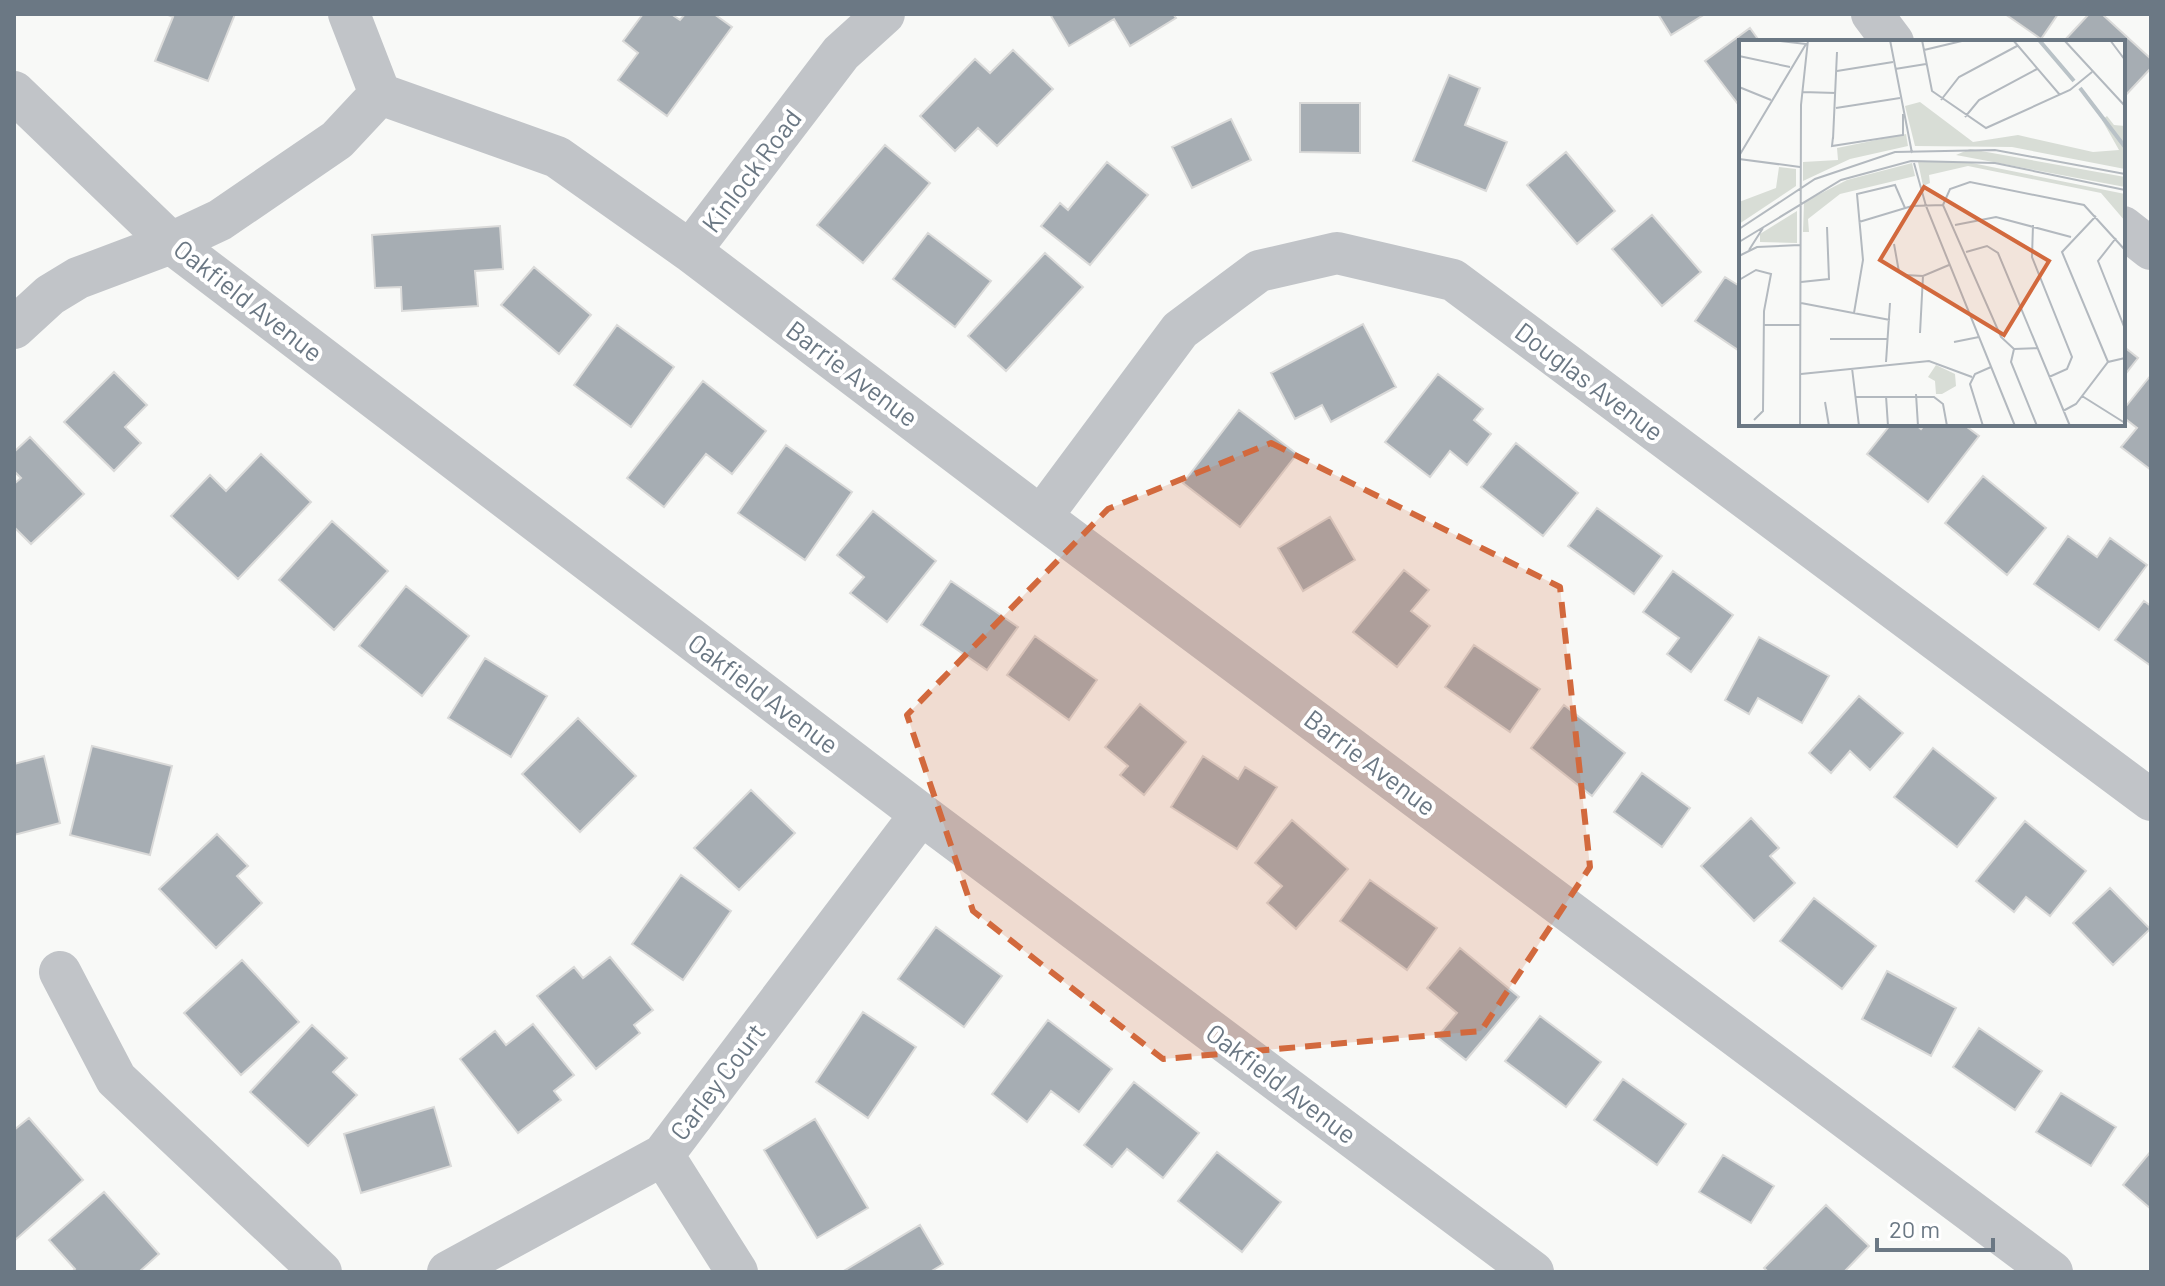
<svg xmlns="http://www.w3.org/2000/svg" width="2165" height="1286" font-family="Barlow,sans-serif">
<rect width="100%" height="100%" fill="#f8f9f7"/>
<path fill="#a6adb3" stroke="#dadad9" stroke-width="2" d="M166,14H235L208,81L155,61L173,17Z
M643,14H671L680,20L685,14H714L732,27L667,116L618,80L638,53L623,41Z
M1050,14H1173L1176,18L1130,46L1114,19L1069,46Z
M1658,14H1705L1671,35Z
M2005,14H2058L2041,39Z
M2089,14H2102L2151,59V68L2123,98V42H2063Z
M1750,28L1760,42H1741V108L1705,61Z
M1013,50L1053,89L997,146L978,128L955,151L920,116L975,59L990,73Z
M1449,75L1480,88L1465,125L1507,142L1486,191L1413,161Z
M1300,103H1360V153L1300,152Z
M1231,119L1251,160L1192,188L1172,147Z
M885,145L930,183L863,263L817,225Z
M1566,152L1615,211L1577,244L1527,185Z
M1107,162L1148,195L1090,265L1041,226L1060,203L1068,210Z
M1652,215L1701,272L1662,306L1612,249Z
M500,226L503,269L475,271L478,306L402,311L401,287L375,288L372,235Z
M928,233L991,281L955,327L893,279Z
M1045,253L1083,287L1006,371L968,336Z
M534,267L591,315L559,354L501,305Z
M1725,277L1741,287V352L1695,321Z
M1363,324L1396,387L1331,422L1322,405L1295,419L1271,373Z
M617,325L674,367L631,427L574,385Z
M2123,346L2138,358L2123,377Z
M114,372L147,405L125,427L141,443L114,471L64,422Z
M1438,374L1483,409L1474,420L1491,434L1467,465L1450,451L1430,477L1385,442Z
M2151,375V470L2121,447L2137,428L2123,417V410Z
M703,381L766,431L732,474L706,454L664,507L627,478Z
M1239,410L1297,454L1240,527L1183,483Z
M1891,424H1915L1921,429L1925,424H1963L1979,436L1928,502L1867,454Z
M30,437L84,494L31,544L14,527V484L21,478L14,471V452Z
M1516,443L1578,493L1543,536L1481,487Z
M786,445L852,492L805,560L738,513Z
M261,454L311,502L238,579L171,516L210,475L226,491Z
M1983,476L2046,528L2007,575L1945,523Z
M1597,508L1662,556L1634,594L1568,546Z
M873,511L936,561L887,622L850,593L864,577L837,555Z
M1330,517L1355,560L1303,591L1278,548Z
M332,521L388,571L334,630L279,580Z
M2068,536L2097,557L2110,538L2147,565L2099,630L2034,584Z
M1404,570L1429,590L1411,611L1430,626L1397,667L1353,632Z
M1673,571L1733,615L1691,672L1667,654L1679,638L1643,612Z
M951,581L1018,627L987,670L921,625Z
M406,586L469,636L422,696L359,646Z
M2144,601L2151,606V666L2115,640Z
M1035,636L1097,680L1069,720L1007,675Z
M1759,637L1829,676L1802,723L1758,698L1749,714L1725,700Z
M1474,645L1540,689L1510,732L1445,687Z
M485,658L547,696L511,757L448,718Z
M1859,696L1903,733L1870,770L1850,751L1831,773L1809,753Z
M1140,704L1186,742L1144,795L1120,775L1128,766L1105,747Z
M1564,705L1625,753L1592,796L1531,748Z
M578,718L636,776L580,832L522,774Z
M92,746L172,766L150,855L70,835Z
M1933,748L1996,798L1957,847L1894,797Z
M44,756L60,823L14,835V764Z
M1203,756L1238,779L1245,767L1277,787L1237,849L1171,807Z
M1642,773L1690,808L1662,847L1614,812Z
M751,790L795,833L739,890L694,848Z
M1751,818L1779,848L1770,856L1795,883L1754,921L1701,866Z
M1292,820L1348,869L1296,929L1267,903L1282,886L1255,863Z
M2025,821L2086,871L2050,916L2026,897L2014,912L1976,881Z
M217,834L248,866L237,876L262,903L216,948L159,889Z
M681,875L731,911L683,980L632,944Z
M1370,880L1437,928L1407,970L1340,921Z
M2110,888L2150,929L2113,965L2073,923Z
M1814,898L1876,946L1842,989L1780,941Z
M936,927L1002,976L964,1027L898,979Z
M1460,948L1519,997L1466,1060L1437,1037L1457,1013L1427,988Z
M610,957L653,1010L634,1025L640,1033L596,1069L537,996L574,967L583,978Z
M242,960L299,1022L241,1075L184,1013Z
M1887,971L1956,1008L1931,1056L1862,1019Z
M863,1012L916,1047L868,1118L816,1082Z
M1540,1016L1601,1062L1566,1107L1505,1061Z
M1048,1020L1112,1069L1079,1112L1051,1091L1027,1122L992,1094Z
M533,1024L574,1075L554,1091L561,1100L518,1133L460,1059L495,1031L506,1045Z
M312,1025L347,1058L333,1072L357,1095L308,1146L250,1092Z
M1979,1028L2042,1071L2015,1110L1953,1067Z
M1623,1079L1686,1124L1657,1165L1594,1120Z
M1134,1082L1199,1133L1163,1178L1127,1149L1112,1167L1084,1145Z
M2061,1093L2116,1127L2091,1166L2036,1132Z
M434,1107L451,1166L361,1193L344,1134Z
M29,1118L83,1180L14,1241V1130Z
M815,1119L868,1208L817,1238L764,1150Z
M2151,1151V1209L2123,1185Z
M1217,1152L1281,1202L1242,1252L1178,1201Z
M1723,1155L1774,1186L1751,1223L1699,1192Z
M104,1192L159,1254L139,1272H72L75,1269L49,1240Z
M1826,1205L1869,1246L1844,1272H1768L1764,1268Z
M920,1225L943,1264L930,1272H842Z"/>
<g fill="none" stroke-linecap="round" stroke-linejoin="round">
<path stroke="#c1c4c8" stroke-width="42" d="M349,14L380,94
M1872,14L1893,42
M14,92L171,243L921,814L1533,1272
M2123,227L2151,249
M690,251L841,53L884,14
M14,328L50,295L78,278L171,243L220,220L337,140L380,94L557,157L690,251L1041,517L2052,1272
M1041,517L1180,330L1259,271L1337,253L1453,280L2151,800
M60,972L116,1079L321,1272
M663,1155L737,1272
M448,1272L663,1155L921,814"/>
</g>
<path fill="#d2693d" fill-opacity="0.2" stroke="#d2693d" stroke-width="6" stroke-dasharray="16 10" stroke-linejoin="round" d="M1271,443L1560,587L1590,867L1481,1031L1163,1059L973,911L907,715L1108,509Z"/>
<g text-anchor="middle" stroke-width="8" stroke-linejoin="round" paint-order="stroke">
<g font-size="26" fill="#6b7884" stroke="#fff">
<text transform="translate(752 171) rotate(-53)" y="9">Kinlock Road</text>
<text transform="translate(248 301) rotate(38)" y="9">Oakfield Avenue</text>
<text transform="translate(852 374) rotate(37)" y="9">Barrie Avenue</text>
<text transform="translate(1589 382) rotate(37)" y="9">Douglas Avenue</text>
<text transform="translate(763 694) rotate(37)" y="9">Oakfield Avenue</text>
<text transform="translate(1370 763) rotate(37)" y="9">Barrie Avenue</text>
<text transform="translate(718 1082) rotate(-53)" y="9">Carley Court</text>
<text transform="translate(1281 1084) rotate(37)" y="9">Oakfield Avenue</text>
</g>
</g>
<g transform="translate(1739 40)">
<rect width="386" height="386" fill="#f8f9f7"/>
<path d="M181,62L234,102L279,95L354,112L380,110L363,80L368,76L375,85L386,86V129L273,107L176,106L166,66ZM167,94L169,106L111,119L64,141V122L99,120L98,108ZM231,109L386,137V147L217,115ZM179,122H228L386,154V181L362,153L229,126L190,135L191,143L184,146ZM173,123L176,136L101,154L69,179L70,192H64L65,162L108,140ZM40,127L57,129V146L0,184V162L37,148ZM58,171V203L21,202V194ZM197,325L216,334L217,346L203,354H197L196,341L189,337Z" fill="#d8ddd6"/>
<path fill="none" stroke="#b9c2c7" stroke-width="4" d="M300,0L335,41M341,48L386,107"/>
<path fill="none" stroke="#b3b9bf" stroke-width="2" d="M151,0L173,113M183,0L193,51L247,88L331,50L353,32M274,0L321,55M325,0L386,66M371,0L386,20M185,10L227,0M0,16L51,27M156,29L187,24M98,31L154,22M0,47L32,60M63,52L97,53M202,60L220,37L278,6M97,68L161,58M226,77L240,60L298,29M94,97L93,106L164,95V74M94,99L98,12M0,116L67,4L33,0M0,119L61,127M175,123L187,166L276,386M204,165L211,149L231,142L345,165L386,210M357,176L323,212L369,322M120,182L173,166L204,165L262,297L275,309L298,308M216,185L257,177L332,197M294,185L293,217L333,317L328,329L310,337M0,189L76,139L156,112L256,110L386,134M377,198L359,221L386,289M0,202L102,140L172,121L256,123L386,150M155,204L160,232L166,235L184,236L210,225M10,210L24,188M227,212L248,206L259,213L331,386M0,216L18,207L61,205M0,240L17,230L32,234L25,271L24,371L15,380M62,242L90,239L88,187M62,263L151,280M115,273L124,220L118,154L156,145L166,168M25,285H61M181,293L184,236M91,299H149M215,302L240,297M275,309L272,322L298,386M147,322L151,263M113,328L120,386M62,334L190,321L233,337M177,354L179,386M147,356L149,386M343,356L386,383M116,357H195L204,364L208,386M86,362L90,386M324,371L337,364L369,322L386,318M61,386L62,65L69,0M244,386L231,344L236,334L252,327"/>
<path fill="#d2693d" fill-opacity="0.15" stroke="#d2693d" stroke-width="4" d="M185,147L310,221L265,295L141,220Z"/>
<rect width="386" height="386" fill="none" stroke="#6b7884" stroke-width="4"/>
</g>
<rect width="2165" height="1286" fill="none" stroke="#6b7884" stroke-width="32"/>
<path d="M1877 1238v12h116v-12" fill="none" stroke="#6b7884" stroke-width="4"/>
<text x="1889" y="1238" font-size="24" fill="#6b7884" stroke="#ffffff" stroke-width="6" paint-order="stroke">20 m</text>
</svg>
